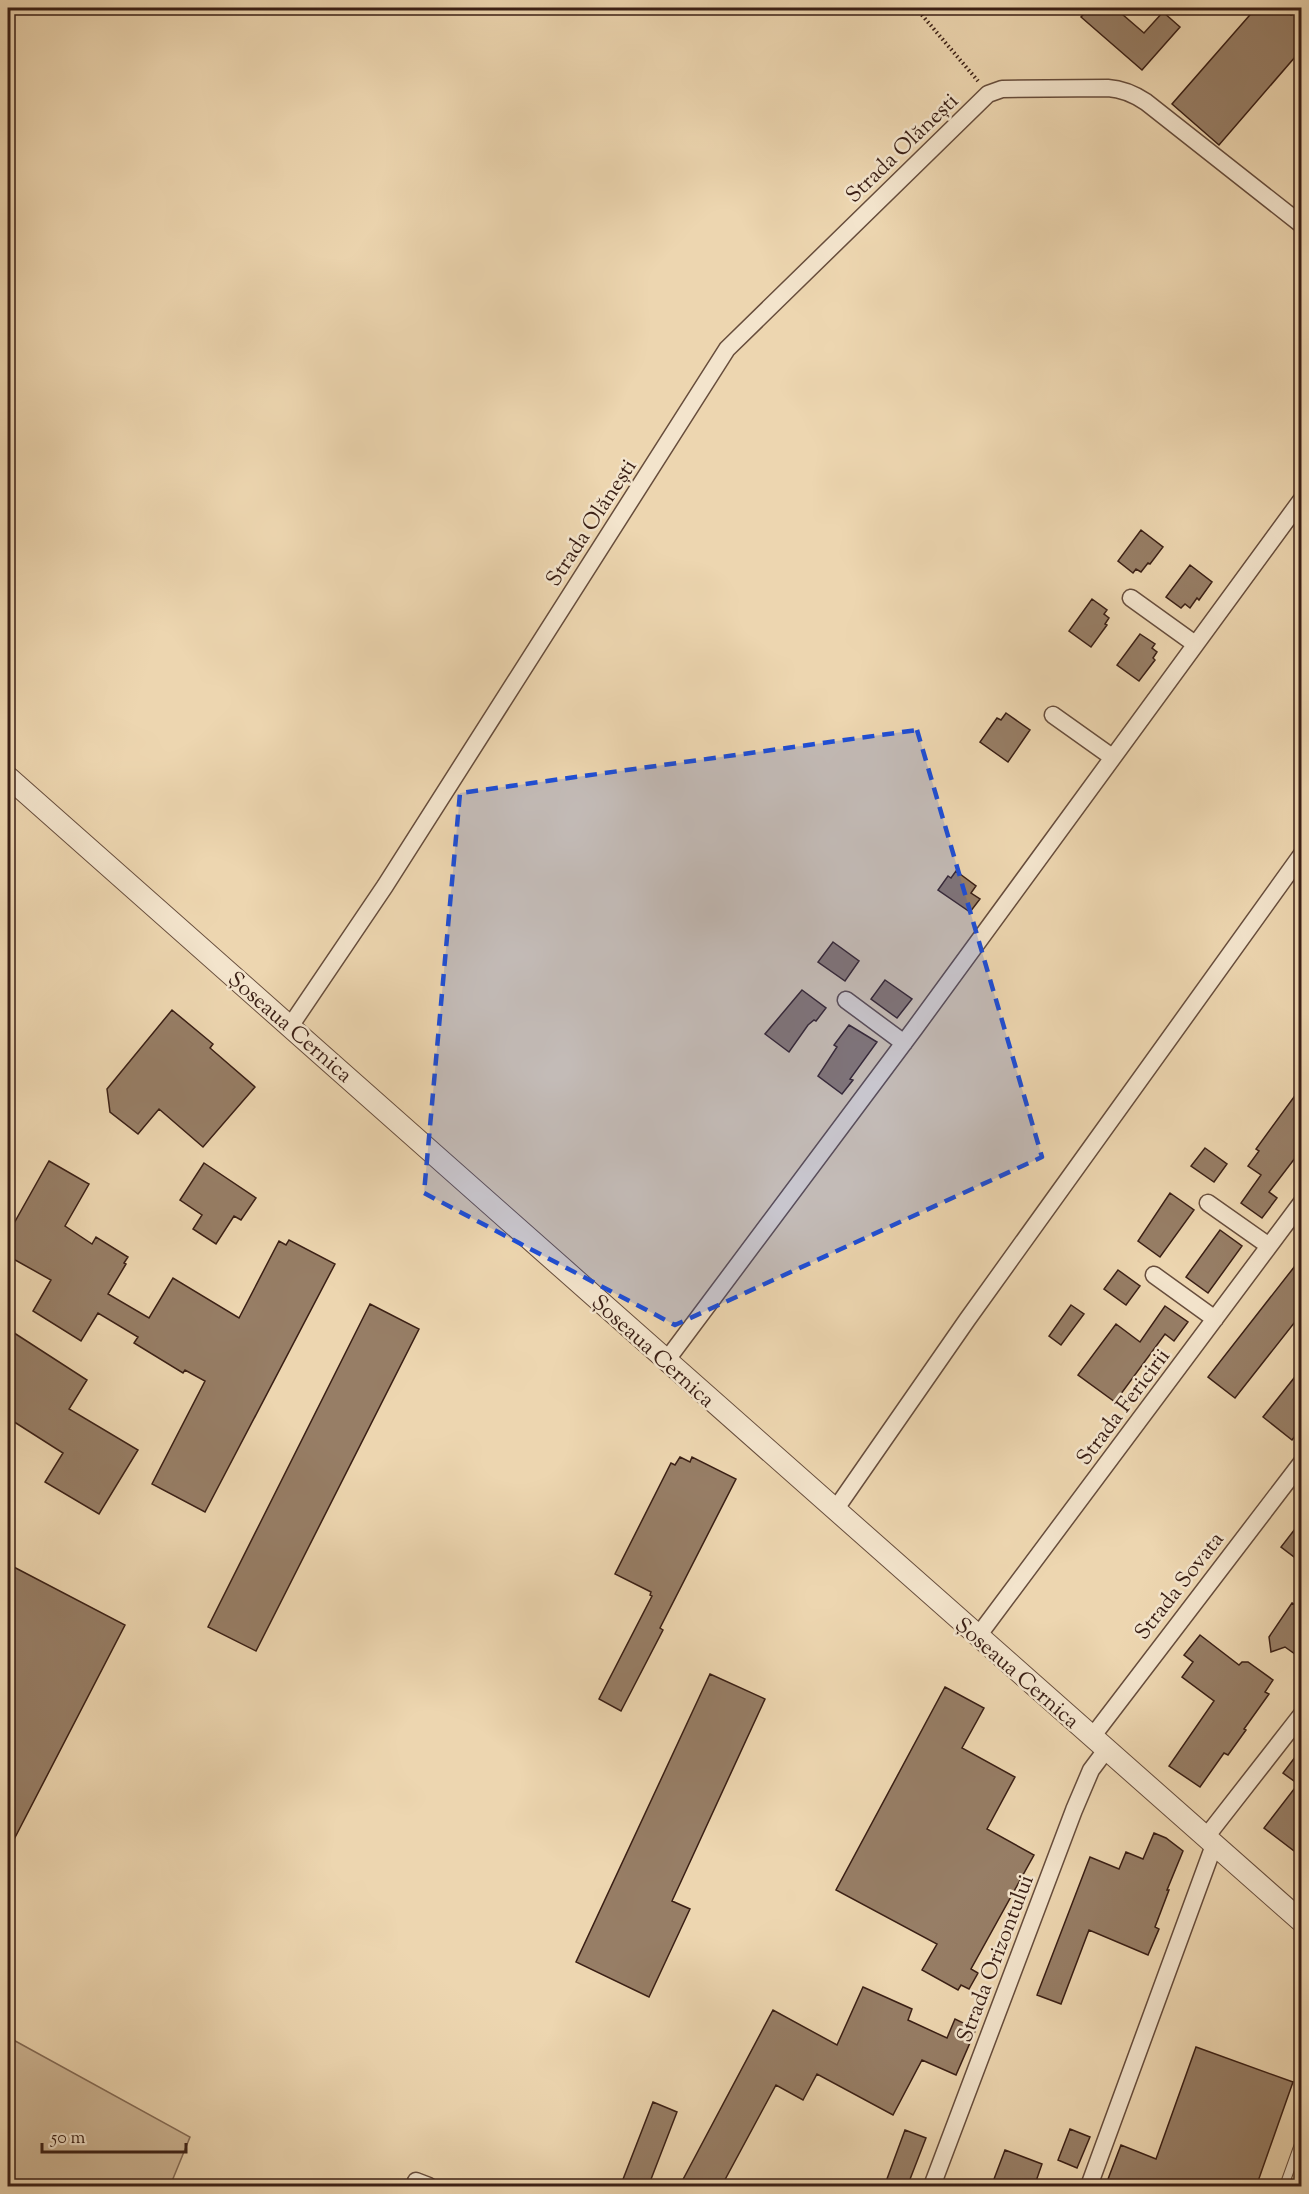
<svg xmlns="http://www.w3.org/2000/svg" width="1309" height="2194" font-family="'Sorts Mill Goudy',serif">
<rect width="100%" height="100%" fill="#edd6b0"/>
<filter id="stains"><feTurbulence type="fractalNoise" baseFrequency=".00333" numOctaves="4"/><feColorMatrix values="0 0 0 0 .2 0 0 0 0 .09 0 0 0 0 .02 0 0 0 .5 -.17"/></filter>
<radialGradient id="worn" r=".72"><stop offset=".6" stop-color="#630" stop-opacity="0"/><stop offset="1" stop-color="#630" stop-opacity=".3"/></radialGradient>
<path fill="#cfb796" stroke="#846b56" stroke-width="1.5" d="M8,2037L190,2137L170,2186H8Z"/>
<path fill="#977e66" stroke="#3a1f15" stroke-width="1.5" d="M1089,8H1115L1144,33L1163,12L1180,27L1142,70L1081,17Z
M1256,8H1282L1291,15L1298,8H1302V49L1219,145L1172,104Z
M1141,530L1163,547L1150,564L1148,563L1141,572L1136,569L1133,573L1118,561Z
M1190,565L1212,582L1199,600L1197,598L1190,608L1185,604L1181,608L1166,597Z
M1092,599L1107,610L1104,614L1109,618L1105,624L1107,625L1091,647L1069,631Z
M1140,634L1155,644L1152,648L1157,652L1153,658L1155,660L1139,681L1117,665Z
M1006,713L1030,730L1008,762L980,742L997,718L1001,720Z
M956,871L976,886L971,893L980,899L970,912L938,890L948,876L951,878Z
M833,942L859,961L845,981L818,962Z
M885,980L912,999L897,1018L871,999Z
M802,990L826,1008L816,1021L814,1020L808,1025L789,1052L765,1034Z
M172,1010L213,1044L210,1048L255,1087L203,1147L159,1109L138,1134L110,1112L107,1089Z
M849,1025L877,1042L850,1079L853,1080L842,1094L818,1076L837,1047L834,1045Z
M1302,1086V1149L1269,1192L1277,1198L1262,1218L1241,1203L1261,1175L1248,1166L1259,1151L1256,1149Z
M1205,1148L1227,1164L1214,1182L1191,1166Z
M49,1161L89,1184L65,1226L92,1244L96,1237L128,1257L124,1263L126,1264L108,1294L149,1318L173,1278L239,1318L279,1241L286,1245L289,1240L335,1264L205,1512L152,1484L205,1381L185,1370L183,1373L134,1343L138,1337L98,1313L81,1341L33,1311L51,1280L8,1256V1234Z
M204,1163L256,1198L241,1220L234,1216L216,1244L193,1229L202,1215L180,1200Z
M1170,1193L1194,1210L1160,1257L1138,1241Z
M1220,1230L1242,1246L1208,1293L1186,1277Z
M1302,1257V1313L1235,1398L1208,1377Z
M1118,1270L1140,1286L1126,1305L1104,1289Z
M370,1304L419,1329L256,1651L208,1627Z
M1071,1305L1084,1314L1061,1345L1049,1336Z
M1165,1306L1188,1322L1174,1341L1165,1334L1115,1402L1078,1375L1116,1324L1140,1342Z
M8,1329L87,1380L69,1409L138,1450L99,1514L45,1482L63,1453L8,1418Z
M1302,1368V1427L1292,1440L1263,1417Z
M680,1457L690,1462L692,1457L736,1479L660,1628L663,1630L621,1711L599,1699L652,1596L650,1595L651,1592L615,1574L671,1463L675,1465Z
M1302,1520V1563L1281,1547Z
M8,1564L125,1625L8,1851Z
M1292,1603L1302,1609V1659L1285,1647L1271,1652L1269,1637Z
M1200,1635L1239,1665L1242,1662H1248L1273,1680L1265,1692L1269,1694L1244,1729L1246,1730L1228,1755L1224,1753L1200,1787L1169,1766L1214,1701L1182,1677L1193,1662L1184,1655Z
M710,1674L765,1699L672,1901L690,1909L649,1997L576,1962Z
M945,1687L984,1708L962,1748L1015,1777L987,1829L1034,1855L971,1969L978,1973L969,1989L961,1985L958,1990L922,1970L937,1944L836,1890Z
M1302,1748V1857L1264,1828L1298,1784L1283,1773Z
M1154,1833L1166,1838L1183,1851L1167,1890H1169L1155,1927L1159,1929L1148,1955L1089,1930L1061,2004L1037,1995L1090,1857L1119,1869L1126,1852L1143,1859Z
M863,1987L912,2009L908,2020L947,2038L955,2019L976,2029L956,2075L922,2060L893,2115L817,2074L803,2100L776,2085L721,2187H679L773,2010L837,2045Z
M1196,2047L1293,2082L1256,2187H1105L1121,2145L1156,2159Z
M653,2102L677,2112L648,2187H620Z
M1070,2129L1090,2137L1077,2168L1058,2160Z
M905,2130L926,2138L907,2187H884Z
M1005,2150L1042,2164L1034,2187H991Z"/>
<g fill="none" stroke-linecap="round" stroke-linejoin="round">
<defs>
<path id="service" d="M1284,2186L1302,2136"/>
<path id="minor" d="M1131,598L1195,644
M1053,715L1112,757
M846,1000L904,1043
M291,1025L385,886L727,349L988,94L1002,89L1108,88C1123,89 1134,94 1146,102L1302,225
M1208,1203L1269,1246
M1154,1275L1215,1319
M666,1361L915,1028L1302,499
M835,1510L967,1320L1302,854
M978,1636L1302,1202
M1092,1737L1302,1462
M1206,1837L1302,1714
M416,2181L429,2186
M932,2186L1074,1810L1091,1770L1106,1750
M1089,2186L1214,1845"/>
<path id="tertiary" d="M8,777C440,1158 869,1542 1302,1922"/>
</defs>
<use href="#service" stroke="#674d3c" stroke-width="10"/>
<use href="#minor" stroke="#674d3c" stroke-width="19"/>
<use href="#tertiary" stroke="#674d3c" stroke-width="23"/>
<path stroke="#3a1f15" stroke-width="4" stroke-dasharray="1.5 3" stroke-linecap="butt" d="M916,8L978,81"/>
<use href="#service" stroke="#f3e4cc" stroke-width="8"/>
<use href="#minor" stroke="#f3e4cc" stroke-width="16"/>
<use href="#tertiary" stroke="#f3e4cc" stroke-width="21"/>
</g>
<path fill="#1d4ed8" fill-opacity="0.2" stroke="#1d4ed8" stroke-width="4.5" stroke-dasharray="12 8" stroke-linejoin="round" d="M917,730L1042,1157L675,1325L424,1193L460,793Z"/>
<g text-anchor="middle" stroke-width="5" stroke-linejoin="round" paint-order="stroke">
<g font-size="22" fill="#3a1f15" stroke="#f3e4cc">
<text transform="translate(901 147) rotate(-44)" y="8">Strada Olănești</text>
<text transform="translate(590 522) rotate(-57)" y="8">Strada Olănești</text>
<text transform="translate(291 1026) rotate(41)" y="8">Șoseaua Cernica</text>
<text transform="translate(654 1350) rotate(42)" y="8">Șoseaua Cernica</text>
<text transform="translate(1122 1406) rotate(-53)" y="8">Strada Fericirii</text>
<text transform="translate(1178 1585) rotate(-52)" y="8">Strada Sovata</text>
<text transform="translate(1018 1672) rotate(41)" y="8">Șoseaua Cernica</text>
<text transform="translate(994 1958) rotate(-69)" y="8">Strada Orizontului</text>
</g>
</g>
<rect width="1309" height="2194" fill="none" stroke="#edd6b0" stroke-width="30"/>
<rect x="9" y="9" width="1291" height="2176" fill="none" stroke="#3a1f15" stroke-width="3"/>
<rect x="15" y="15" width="1279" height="2164" fill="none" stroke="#3a1f15" stroke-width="1.5"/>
<path d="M42 2143v9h144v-9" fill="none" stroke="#3a1f15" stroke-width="3"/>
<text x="51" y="2143" font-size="18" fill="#3a1f15" stroke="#f3e4cc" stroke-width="4.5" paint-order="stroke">50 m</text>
<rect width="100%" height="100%" filter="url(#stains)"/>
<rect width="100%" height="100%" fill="url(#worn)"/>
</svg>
